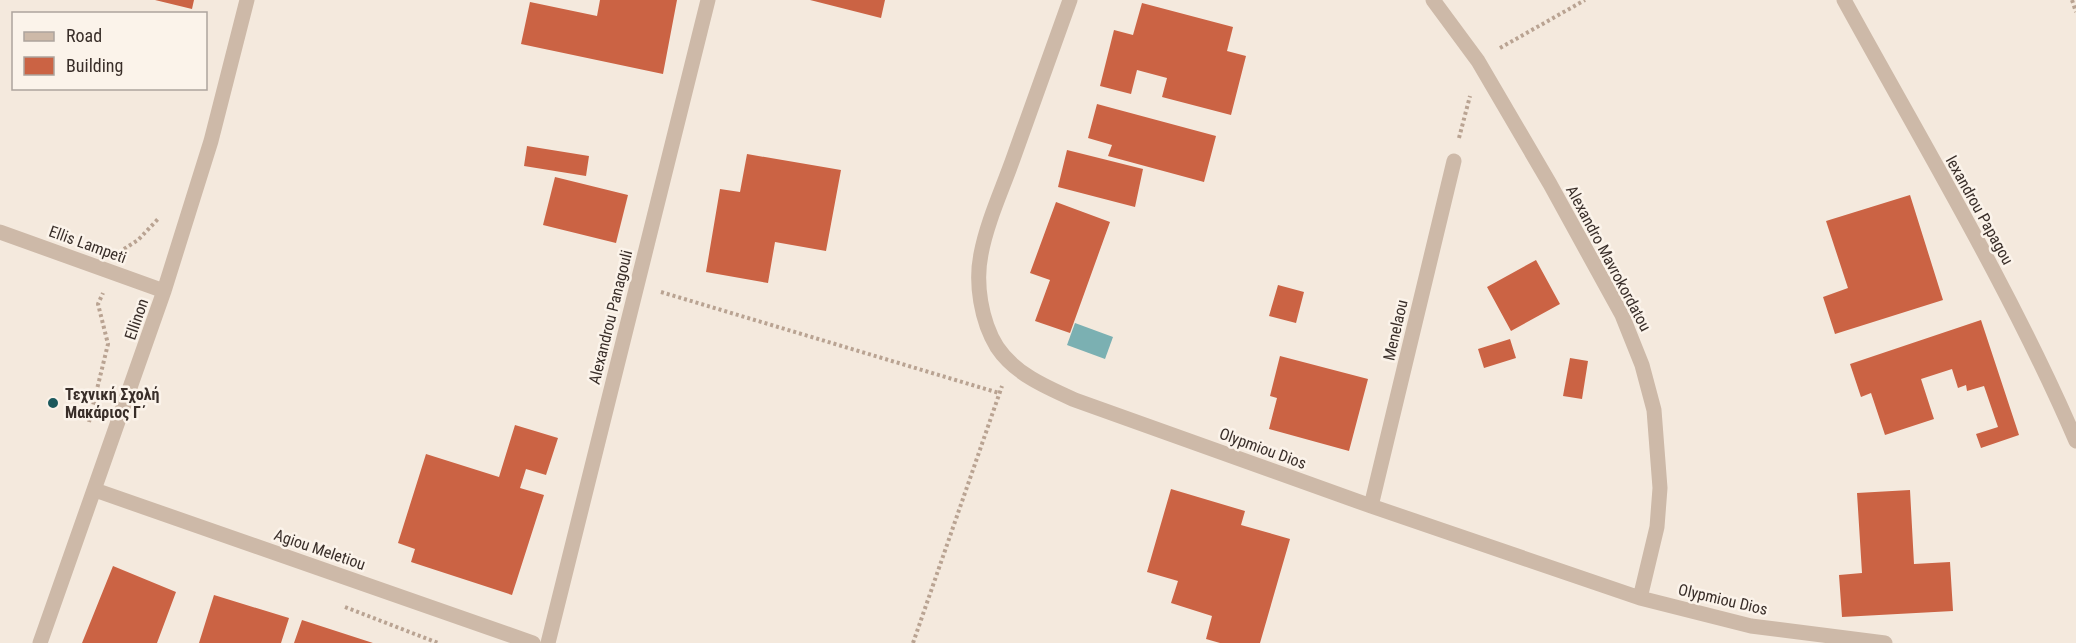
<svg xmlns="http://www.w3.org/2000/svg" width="2076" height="643" font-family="'Roboto Condensed',sans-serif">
<rect width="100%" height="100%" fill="#f4e9dd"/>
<path fill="#7bb0b2" d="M1075,323L1113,337L1105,359L1067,345Z"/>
<path fill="#cb6344" d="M155,0H194L192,9Z
M600,0H677L663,74L521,44L530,2L597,16Z
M810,0H885L881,18Z
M1142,3L1233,27L1227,51L1246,56L1231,115L1162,97L1167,78L1137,70L1131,94L1100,86L1114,30L1133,35Z
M1097,104L1216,136L1204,182L1108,156L1112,145L1088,138Z
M527,146L589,156L586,176L524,166Z
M1067,150L1143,169L1135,207L1058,187Z
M747,154L841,170L826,251L775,242L768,283L706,272L720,189L740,192Z
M555,177L628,195L616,243L543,225Z
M1910,195L1943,300L1835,334L1823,297L1848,288L1826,221Z
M1056,202L1110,222L1070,333L1035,321L1050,280L1030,273Z
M1536,260L1560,304L1511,331L1487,287Z
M1278,285L1304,292L1296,323L1269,316Z
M1981,320L2019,435L1981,448L1976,434L1998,427L1984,386L1967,391L1966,385L1958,388L1952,369L1921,379L1934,419L1885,435L1871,393L1861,397L1850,364Z
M1510,339L1516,358L1484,368L1478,349Z
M1280,356L1368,379L1349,451L1269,429L1277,398L1270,396Z
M1570,358L1588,361L1582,399L1563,396Z
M515,425L558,438L546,475L526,469L520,488L544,495L512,595L411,562L415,549L398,543L426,454L499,477Z
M1171,489L1245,511L1241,525L1290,539L1260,643H1220L1206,639L1212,616L1171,603L1178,581L1147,572Z
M1910,490L1914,564L1950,562L1953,611L1842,617L1839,575L1862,573L1857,493Z
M113,566L176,592L157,643H82Z
M214,595L289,618L281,643H199Z
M302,620L373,643H294Z"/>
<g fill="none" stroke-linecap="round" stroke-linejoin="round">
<path stroke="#b9a392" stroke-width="4" stroke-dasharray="3 3" stroke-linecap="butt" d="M2072,0L2076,12
M1500,48L1585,0
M1459,138L1470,96
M124,249L138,240L159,218
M661,292L999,393
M89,422L108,344L98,304L103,293
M345,607L438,643
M913,643L1002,386"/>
<path stroke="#cdb9a8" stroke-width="15" d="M1070,0C1051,53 1032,106 1013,159C1002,190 987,222 981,254C975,283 981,321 997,347C1015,374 1046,387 1075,400L1371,506L1640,598L1751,626L1885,643
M1433,0L1478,61L1550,184L1622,315L1642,365L1654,410L1660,488L1657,527L1640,598
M1844,0C1923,144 2011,290 2076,441
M0,232L164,291
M95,490L533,643
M1371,506L1454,161
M40,643L164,291L211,141L247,0
M548,643L708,0"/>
</g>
<circle fill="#1c595d" stroke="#fbf3ea" stroke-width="2" cx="53" cy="403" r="6"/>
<g text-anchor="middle" stroke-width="5" stroke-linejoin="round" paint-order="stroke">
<g font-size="16" fill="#392e29" stroke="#fbf3ea">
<text transform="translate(1980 210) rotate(61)" y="6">lexandrou Papagou</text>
<text transform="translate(88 244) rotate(20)" y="6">Ellis Lampeti</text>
<text transform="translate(1609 258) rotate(62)" y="6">Alexandro Mavrokordatou</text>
<text transform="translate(610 317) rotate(-76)" y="6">Alexandrou Panagouli</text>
<text transform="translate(136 319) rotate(-71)" y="6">Ellinon</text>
<text transform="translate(1395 330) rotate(-77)" y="6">Menelaou</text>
<text transform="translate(1263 448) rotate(20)" y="6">Olypmiou Dios</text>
<text transform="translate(320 549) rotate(19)" y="6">Agiou Meletiou</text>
<text transform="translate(1723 599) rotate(13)" y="6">Olypmiou Dios</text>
</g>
<g font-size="16" font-weight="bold" fill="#392e29" stroke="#fbf3ea" text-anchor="start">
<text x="65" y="400">Τεχνική Σχολή<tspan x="65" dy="18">Μακάριος Γ΄</tspan></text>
</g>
</g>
<rect x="12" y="12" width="195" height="78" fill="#fbf3ea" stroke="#ada49d" stroke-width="1.5"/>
<rect x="24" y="32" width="30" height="9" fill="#cdb9a8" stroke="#ada49d" stroke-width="1.5"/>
<text x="66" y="42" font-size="18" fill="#392e29">Road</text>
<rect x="24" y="57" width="30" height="18" fill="#cb6344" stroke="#ada49d" stroke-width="1.5"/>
<text x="66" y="72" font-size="18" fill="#392e29">Building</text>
</svg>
